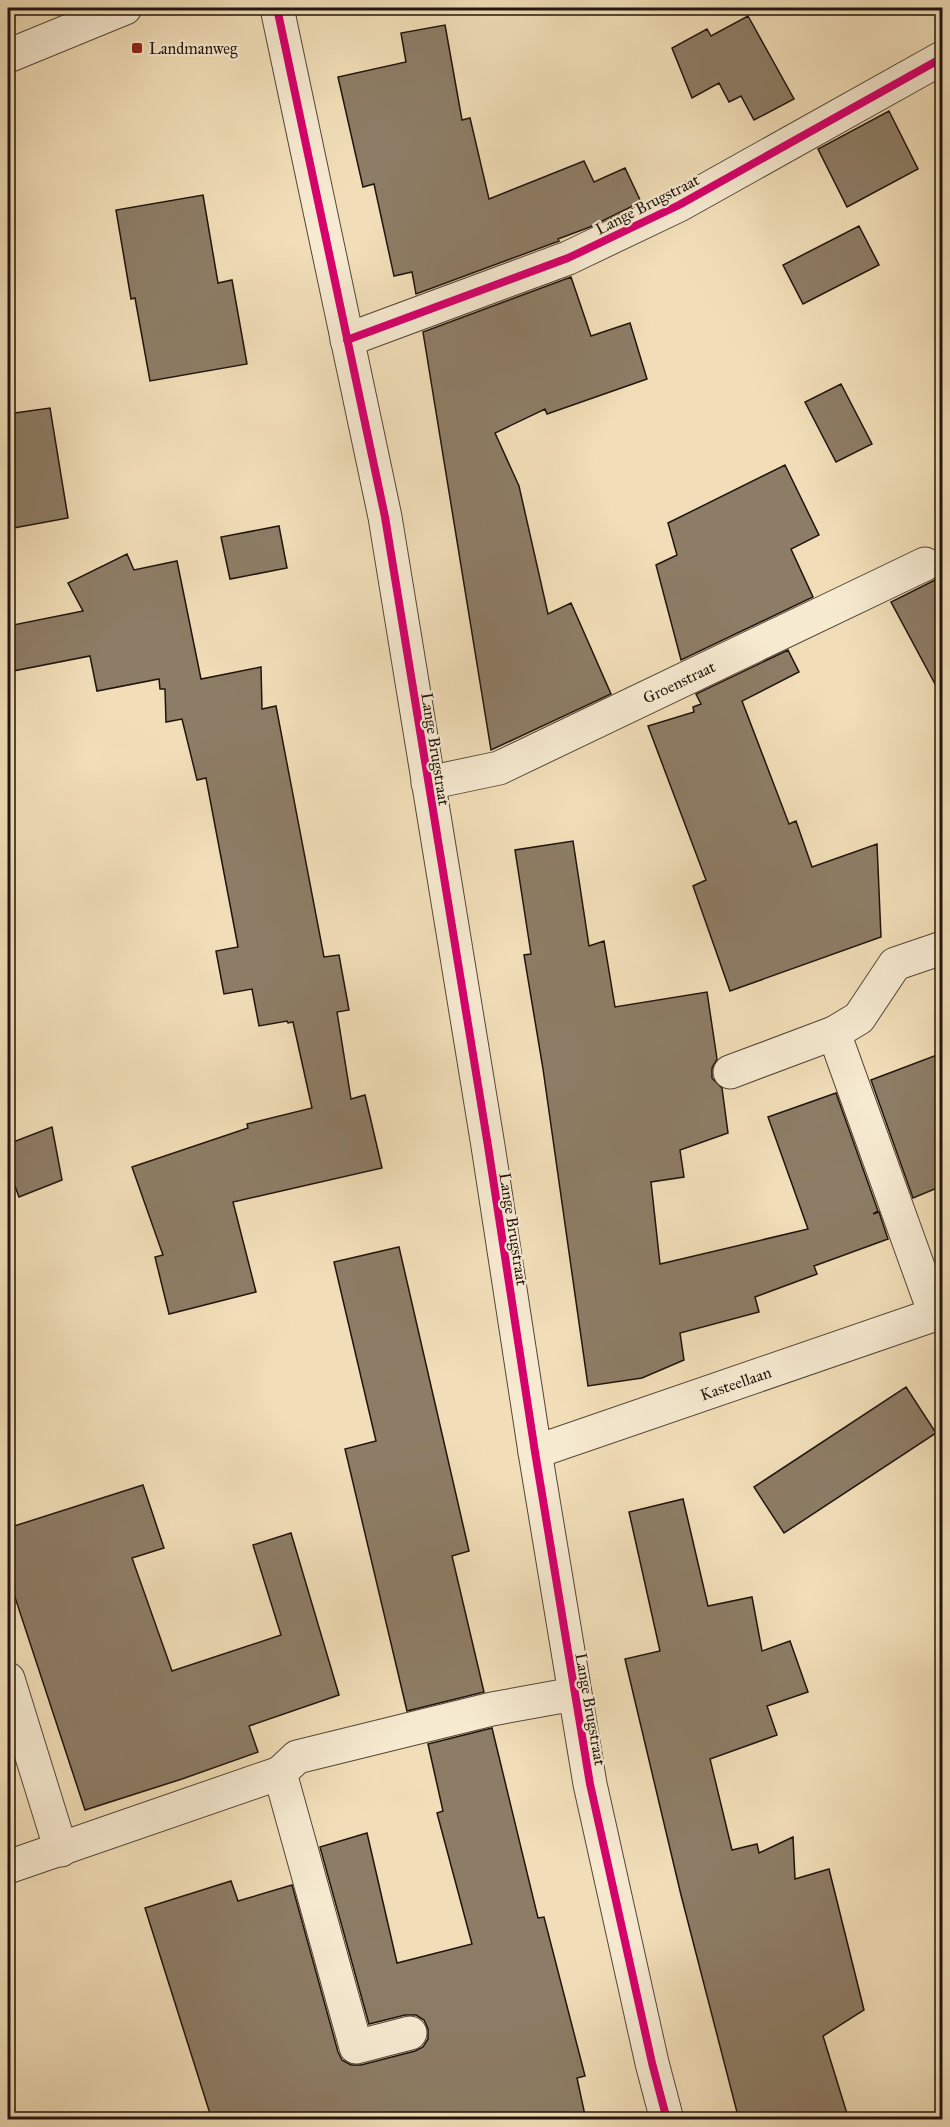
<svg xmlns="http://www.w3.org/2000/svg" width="950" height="2127" font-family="'IM FELL Great Primer',serif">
<rect width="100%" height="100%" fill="#f1deb8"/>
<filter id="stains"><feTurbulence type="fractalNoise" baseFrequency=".00333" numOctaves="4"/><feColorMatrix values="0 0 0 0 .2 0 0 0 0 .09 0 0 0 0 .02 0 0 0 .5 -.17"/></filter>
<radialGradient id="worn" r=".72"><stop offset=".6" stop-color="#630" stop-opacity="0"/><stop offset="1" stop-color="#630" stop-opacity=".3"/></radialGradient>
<path fill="#8d7d66" stroke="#20140e" stroke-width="1.5" d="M748,16L794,99L754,120L741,96L729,102L719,83L692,98L672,48L707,29L711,36Z
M445,25L462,120L470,118L489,199L584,161L594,182L625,168L641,202L590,227L558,239L559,241L416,294L412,272L394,276L374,184L363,187L338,77L406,62L401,33Z
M889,111L918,169L847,207L818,149Z
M203,195L218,283L232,280L247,364L150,381L135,298L131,299L116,210Z
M859,226L879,265L803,304L783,265Z
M571,277L591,336L630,323L647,379L547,414L545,409L495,433L519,486L548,614L571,603L611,694L491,750L423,332Z
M841,384L872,444L836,462L805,402Z
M50,408L68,518L8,529V414Z
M785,465L819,535L791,549L813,597L681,660L656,565L677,555L668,523Z
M279,526L287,568L230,579L221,537Z
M127,554L134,570L177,561L201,679L261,667L262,709L276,706L324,957L339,955L349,1010L337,1012L351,1099L365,1095L382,1168L233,1202L256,1292L169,1314L155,1257L163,1255L132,1167L248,1128L247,1124L312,1108L293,1022L288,1023L287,1021L259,1026L252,989L224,994L216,951L238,947L206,778L197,780L182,719L166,722L165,689H160L159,679L97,691L90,656L8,672V626L83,611L68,583Z
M942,574V697L891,602L933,581Z
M788,650L799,672L742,701L789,824L796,821L812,867L877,844L881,937L730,991L693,886L706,880L648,726L694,712L693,707L701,704L696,694Z
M573,841L589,946L604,941L615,1007L707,992L717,1059L712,1068V1078L722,1088L728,1133L680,1150L684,1177L651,1182L660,1264L808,1229L768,1117L836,1093L878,1211L873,1214L879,1212L888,1239L814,1266L817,1274L755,1297L759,1312L680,1333L684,1360L642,1378L588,1386L543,1069L524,955L531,954L515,850Z
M942,1053V1186L913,1198L871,1080Z
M52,1127L62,1180L19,1197L8,1167V1144Z
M399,1247L469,1551L452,1556L484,1692L407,1711L345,1449L376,1441L334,1262Z
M906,1387L936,1433L784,1533L754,1487Z
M143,1485L164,1548L132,1558L172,1671L281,1635L253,1545L291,1533L339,1695L249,1726L258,1752L182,1779L85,1810L8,1576V1528Z
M683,1499L708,1606L752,1597L762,1651L790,1641L808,1692L767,1706L777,1735L710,1759L732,1850L757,1844L759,1853L793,1837L795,1879L829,1869L864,2010L823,2036L849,2120H739L681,1895L625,1659L660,1651L629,1512Z
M492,1728L538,1918L544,1917L585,2076L577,2078L586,2120H212L145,1908L231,1881L238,1901L292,1885L338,2052L342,2060L351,2065H361L415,2051L423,2047L428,2039V2029L424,2020L416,2015H405L369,2024L320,1847L367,1833L397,1963L472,1944L437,1813L443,1811L428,1744Z"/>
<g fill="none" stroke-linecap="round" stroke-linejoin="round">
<defs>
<g id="minor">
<path d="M277,8L385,517L488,1146L535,1452L590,1784L652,2063L667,2120"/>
<path d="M8,56L125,8"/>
<path d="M347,340L568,258L679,205L942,58"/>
<path id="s1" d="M428,783L499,768L925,564"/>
<path d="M834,1033L935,1314"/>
<path d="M730,1072L834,1033L859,1018L895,964L942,948"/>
<path id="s2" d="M535,1452L942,1312"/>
<path d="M8,1679L61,1850"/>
<path d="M280,1773L297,1757L492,1709L574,1694"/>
<path d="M8,1867L280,1773L356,2047L410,2033"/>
</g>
</defs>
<use href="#minor" stroke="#544638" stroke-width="35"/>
<use href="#minor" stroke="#f6ead1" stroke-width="33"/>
<defs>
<path id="cycleway" d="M277,8L385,517L488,1146L535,1452L590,1784L652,2063L667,2120
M347,340L568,258L679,205L942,58"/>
</defs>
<use href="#cycleway" stroke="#f6ead1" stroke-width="11"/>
<use href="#cycleway" stroke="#d6006c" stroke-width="8"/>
</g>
<rect fill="#8f2418" stroke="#f6ead1" stroke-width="2" x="131" y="42" width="12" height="12" rx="3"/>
<g text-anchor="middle" stroke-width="4.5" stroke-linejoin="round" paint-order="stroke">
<g font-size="16" fill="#20140e" stroke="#f6ead1" text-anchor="start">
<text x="149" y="54">Landmanweg</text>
</g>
<g font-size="16" fill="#20140e" stroke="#f6ead1">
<text transform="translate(647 204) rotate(-27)" y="6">Lange Brugstraat</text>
<text dy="6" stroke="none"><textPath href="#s1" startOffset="272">Groenstraat</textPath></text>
<text transform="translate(436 749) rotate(81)" y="6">Lange Brugstraat</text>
<text transform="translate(514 1229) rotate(81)" y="6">Lange Brugstraat</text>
<text dy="6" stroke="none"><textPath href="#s2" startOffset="212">Kasteellaan</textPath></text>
<text transform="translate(591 1709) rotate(80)" y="6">Lange Brugstraat</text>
</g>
</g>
<rect width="950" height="2127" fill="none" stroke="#f1deb8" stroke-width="30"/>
<rect x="9" y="9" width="932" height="2109" fill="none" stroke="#20140e" stroke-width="3"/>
<rect x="15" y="15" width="920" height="2097" fill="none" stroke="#20140e" stroke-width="1.5"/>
<rect width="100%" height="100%" filter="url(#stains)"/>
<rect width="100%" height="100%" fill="url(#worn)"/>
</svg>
